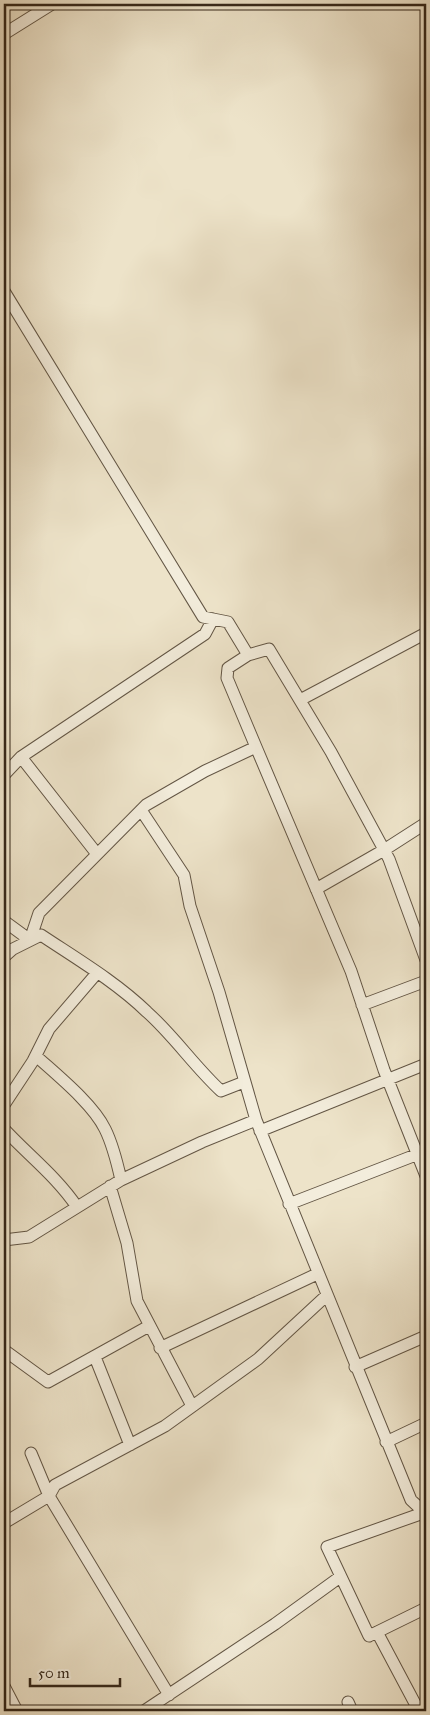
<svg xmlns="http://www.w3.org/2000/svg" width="430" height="1715" font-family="'IM FELL Great Primer',serif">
<rect width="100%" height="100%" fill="#ede3c9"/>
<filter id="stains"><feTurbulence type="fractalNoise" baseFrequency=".004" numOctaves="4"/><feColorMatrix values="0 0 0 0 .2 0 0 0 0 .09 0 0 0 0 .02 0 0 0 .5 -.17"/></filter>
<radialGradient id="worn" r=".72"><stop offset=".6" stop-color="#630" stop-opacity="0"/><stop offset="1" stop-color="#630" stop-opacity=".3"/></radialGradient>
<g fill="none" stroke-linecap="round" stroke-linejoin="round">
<defs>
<path id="street" d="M4,34L52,4
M4,291L203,617L228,622L248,655L228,668L227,678L256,747
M248,655L269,649L331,752L389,859L426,960
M300,700L426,633
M21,757L97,854
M4,775L21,757L205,634L213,619
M141,810L184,875L190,906L219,992L256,1120L411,1500L426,1514
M316,889L384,850L426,823
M4,921L30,940L39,913L146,805L205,771L256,747L351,971L384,1070L426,1176
M4,957L13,949L41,935C77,959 116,982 147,1012C174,1036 194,1066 221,1091L244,1082
M362,1005L426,981
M36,1056C57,1075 93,1104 105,1129C113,1145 117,1162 121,1180
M4,1105L33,1061L49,1029L97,973
M4,1129C28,1155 57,1177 77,1207
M260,1131L426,1064
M110,1186L127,1243L137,1301L192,1406
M289,1204L426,1151
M4,1240L29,1237L121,1180L202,1142L256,1120
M160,1348L317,1274
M4,1350L48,1382L149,1326
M95,1357L130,1445
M355,1367L426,1336
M386,1442L426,1423
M31,1453L49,1496L169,1695
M426,1512L327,1547L369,1636L426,1608
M4,1523L49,1496L55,1485L165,1426L258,1359L326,1296
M377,1632L419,1711
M4,1686L17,1711
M348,1702L352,1711
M144,1711L275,1624L340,1577"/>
</defs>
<use href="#street" stroke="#635645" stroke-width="13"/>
<use href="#street" stroke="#f3eddc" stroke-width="11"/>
</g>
<rect width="430" height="1715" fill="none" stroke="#ede3c9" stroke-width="20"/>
<rect x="5" y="5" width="420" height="1705" fill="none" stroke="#352719" stroke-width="2.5"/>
<rect x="10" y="10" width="410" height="1695" fill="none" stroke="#352719"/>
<path d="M30 1678v8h90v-8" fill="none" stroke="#352719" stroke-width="2.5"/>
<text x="38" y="1678" font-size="15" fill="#352719" stroke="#f3eddc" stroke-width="4" paint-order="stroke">50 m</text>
<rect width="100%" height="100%" filter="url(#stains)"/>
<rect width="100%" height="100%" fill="url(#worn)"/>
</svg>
